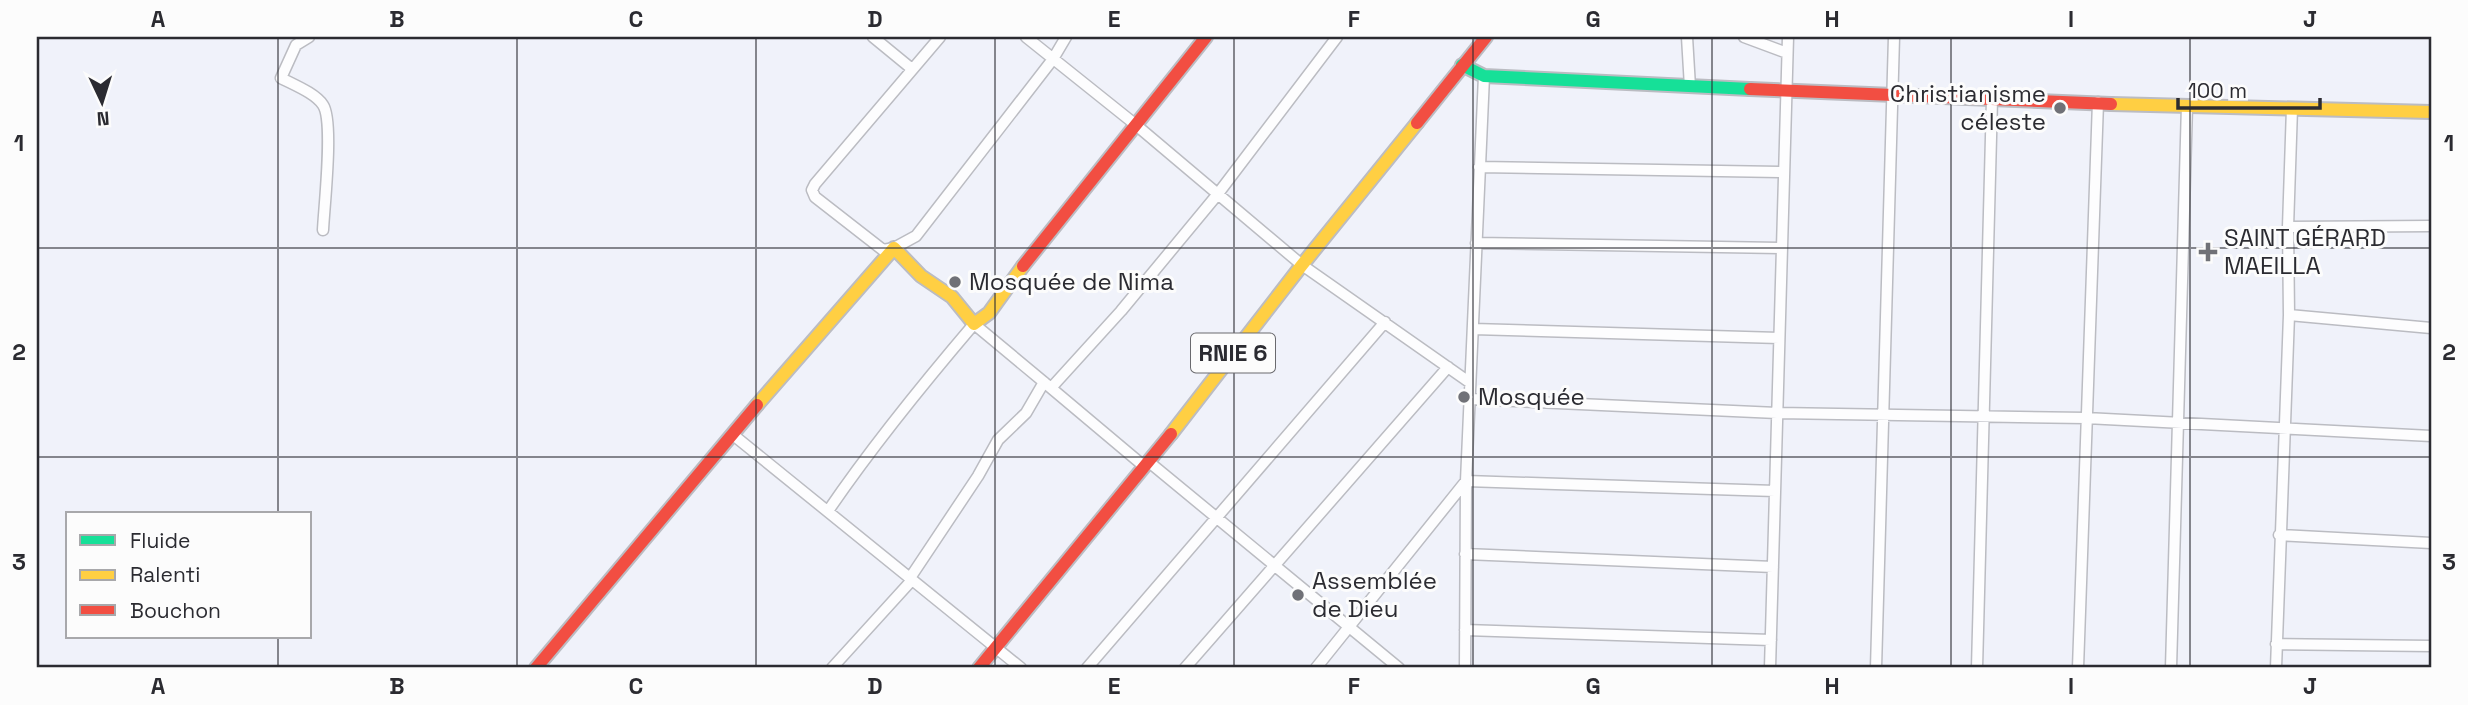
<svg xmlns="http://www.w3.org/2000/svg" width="2468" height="705" font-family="'Space Grotesk',sans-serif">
<rect width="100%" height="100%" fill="#f0f2fa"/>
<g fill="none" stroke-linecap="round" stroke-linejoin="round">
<defs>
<path id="street" d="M309,37L296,45L281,78C294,85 315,93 323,105C334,121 324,207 323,230
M873,37L912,69
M940,37L815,184L812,190L815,197L883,250L894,248L916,236L1053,59L1066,37
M1026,37L1136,125L1302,265L1469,382
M1687,37L1690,87
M1744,37L1787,53
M1479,167L1784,172
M2288,227L2431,226
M1476,243L1782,248
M2289,315L2431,328
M1473,329L1779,338
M1470,399L1777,413L2086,418L2431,436
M732,434L1021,668
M1149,462L1399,668
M1145,467L1051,388L1121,311L1217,195L1337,37
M828,511C873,445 922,385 974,324L1051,388
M2279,535L2431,543
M1465,554L1773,567
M910,578L978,476L998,440L1026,413L1044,382
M1465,630L1771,640
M2276,644L2431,646
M832,668L912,580
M1087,668L1385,322
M1185,668L1448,367
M1316,668L1466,481L1775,491
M1465,668L1466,481L1484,76
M1770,668L1788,37
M1876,668L1894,37
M1977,668L1992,99
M2078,668L2098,102
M2171,668L2187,105
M2276,668L2289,315L2288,227L2292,108"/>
<path id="fast" d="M1462,65L1484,76L1750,89"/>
<path id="slow" d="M2111,104L2431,112
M757,405L894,248L921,276L952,297L974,324L989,313L1023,266
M1171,434L1302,265L1417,123"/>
<path id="jam" d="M1750,89L2111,104
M1417,123L1486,37
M1023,266L1206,37
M536,668L757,405
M979,668L1171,434"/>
</defs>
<use href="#street" stroke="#bbbcc2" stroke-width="13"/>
<use href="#fast" stroke="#bbbcc2" stroke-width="16"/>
<use href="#slow" stroke="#bbbcc2" stroke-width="16"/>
<use href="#jam" stroke="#bbbcc2" stroke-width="16"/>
<use href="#street" stroke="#fdfdfe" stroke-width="10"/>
<use href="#fast" stroke="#16e098" stroke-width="12"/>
<use href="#slow" stroke="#ffcf43" stroke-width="12"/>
<use href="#jam" stroke="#f24e42" stroke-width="12"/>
</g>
<path fill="none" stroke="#2b2b31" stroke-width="2" stroke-opacity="0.55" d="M278,37V514M517,37V668M756,37V668M995,37V668M1234,37V668M1473,37V668M1712,37V668M1951,37V668M2190,37V668M37,248H2431M37,457H2431M278,637V668"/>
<g fill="#707177" stroke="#fcfcfc" stroke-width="2.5">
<circle cx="2060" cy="108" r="7"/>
<path d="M2204.5 241.5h7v7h7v7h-7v7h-7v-7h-7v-7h7z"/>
<circle cx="955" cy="282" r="7"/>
<circle cx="1464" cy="397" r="7"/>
<circle cx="1298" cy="595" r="7"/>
</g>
<g text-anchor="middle" stroke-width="6" stroke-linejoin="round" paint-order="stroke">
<rect fill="#fcfcfc" stroke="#6a6a6e" stroke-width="2" x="1191" y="333.5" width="84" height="39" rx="5"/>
<g font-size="23" font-weight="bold" fill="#2b2b31">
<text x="1233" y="361">RNIE 6</text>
</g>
<g font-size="24" fill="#2b2b31" stroke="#fcfcfc" text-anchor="start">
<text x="2046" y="102" text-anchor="end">Christianisme<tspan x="2046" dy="28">céleste</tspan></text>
<text x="2224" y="246">SAINT GÉRARD<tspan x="2224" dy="28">MAEILLA</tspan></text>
<text x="969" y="290">Mosquée de Nima</text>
<text x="1478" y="405">Mosquée</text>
<text x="1312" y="589">Assemblée<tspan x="1312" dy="28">de Dieu</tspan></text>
</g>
</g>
<rect width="2468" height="705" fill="none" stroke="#fcfcfc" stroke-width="77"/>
<rect x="66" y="512" width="245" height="126" fill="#fcfcfc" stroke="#a8a8ab" stroke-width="2"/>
<rect x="80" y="535" width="35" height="10" fill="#16e098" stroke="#a8a8ab" stroke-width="2"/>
<text x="130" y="548" font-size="21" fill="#2b2b31">Fluide</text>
<rect x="80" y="570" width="35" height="10" fill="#ffcf43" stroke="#a8a8ab" stroke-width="2"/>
<text x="130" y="582" font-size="21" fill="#2b2b31">Ralenti</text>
<rect x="80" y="605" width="35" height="10" fill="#f24e42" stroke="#a8a8ab" stroke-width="2"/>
<text x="130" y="618" font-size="21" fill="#2b2b31">Bouchon</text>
<g transform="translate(102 102) rotate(176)" stroke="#fcfcfc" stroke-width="5" paint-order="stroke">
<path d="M0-5L12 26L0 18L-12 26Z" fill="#2b2b31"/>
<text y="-10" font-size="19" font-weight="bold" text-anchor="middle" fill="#2b2b31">N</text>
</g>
<path d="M2178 98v10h142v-10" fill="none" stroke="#2b2b31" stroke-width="3.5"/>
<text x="2188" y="98" font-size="21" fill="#2b2b31" stroke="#fcfcfc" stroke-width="5" paint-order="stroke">100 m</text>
<rect x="38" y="38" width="2392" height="628" fill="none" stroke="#2b2b31" stroke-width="2.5"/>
<g font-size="23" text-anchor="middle" font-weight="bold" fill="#2b2b31">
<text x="158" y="27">A</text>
<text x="397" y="27">B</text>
<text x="636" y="27">C</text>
<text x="875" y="27">D</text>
<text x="1114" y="27">E</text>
<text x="1354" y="27">F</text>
<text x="1593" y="27">G</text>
<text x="1832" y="27">H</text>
<text x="2071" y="27">I</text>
<text x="2310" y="27">J</text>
<text x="19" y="151">1</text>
<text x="2449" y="151">1</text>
<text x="19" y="360">2</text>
<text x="2449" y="360">2</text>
<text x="19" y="570">3</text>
<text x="2449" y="570">3</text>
<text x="158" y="694">A</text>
<text x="397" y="694">B</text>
<text x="636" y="694">C</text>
<text x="875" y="694">D</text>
<text x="1114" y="694">E</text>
<text x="1354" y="694">F</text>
<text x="1593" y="694">G</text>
<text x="1832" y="694">H</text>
<text x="2071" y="694">I</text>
<text x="2310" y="694">J</text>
</g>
</svg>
